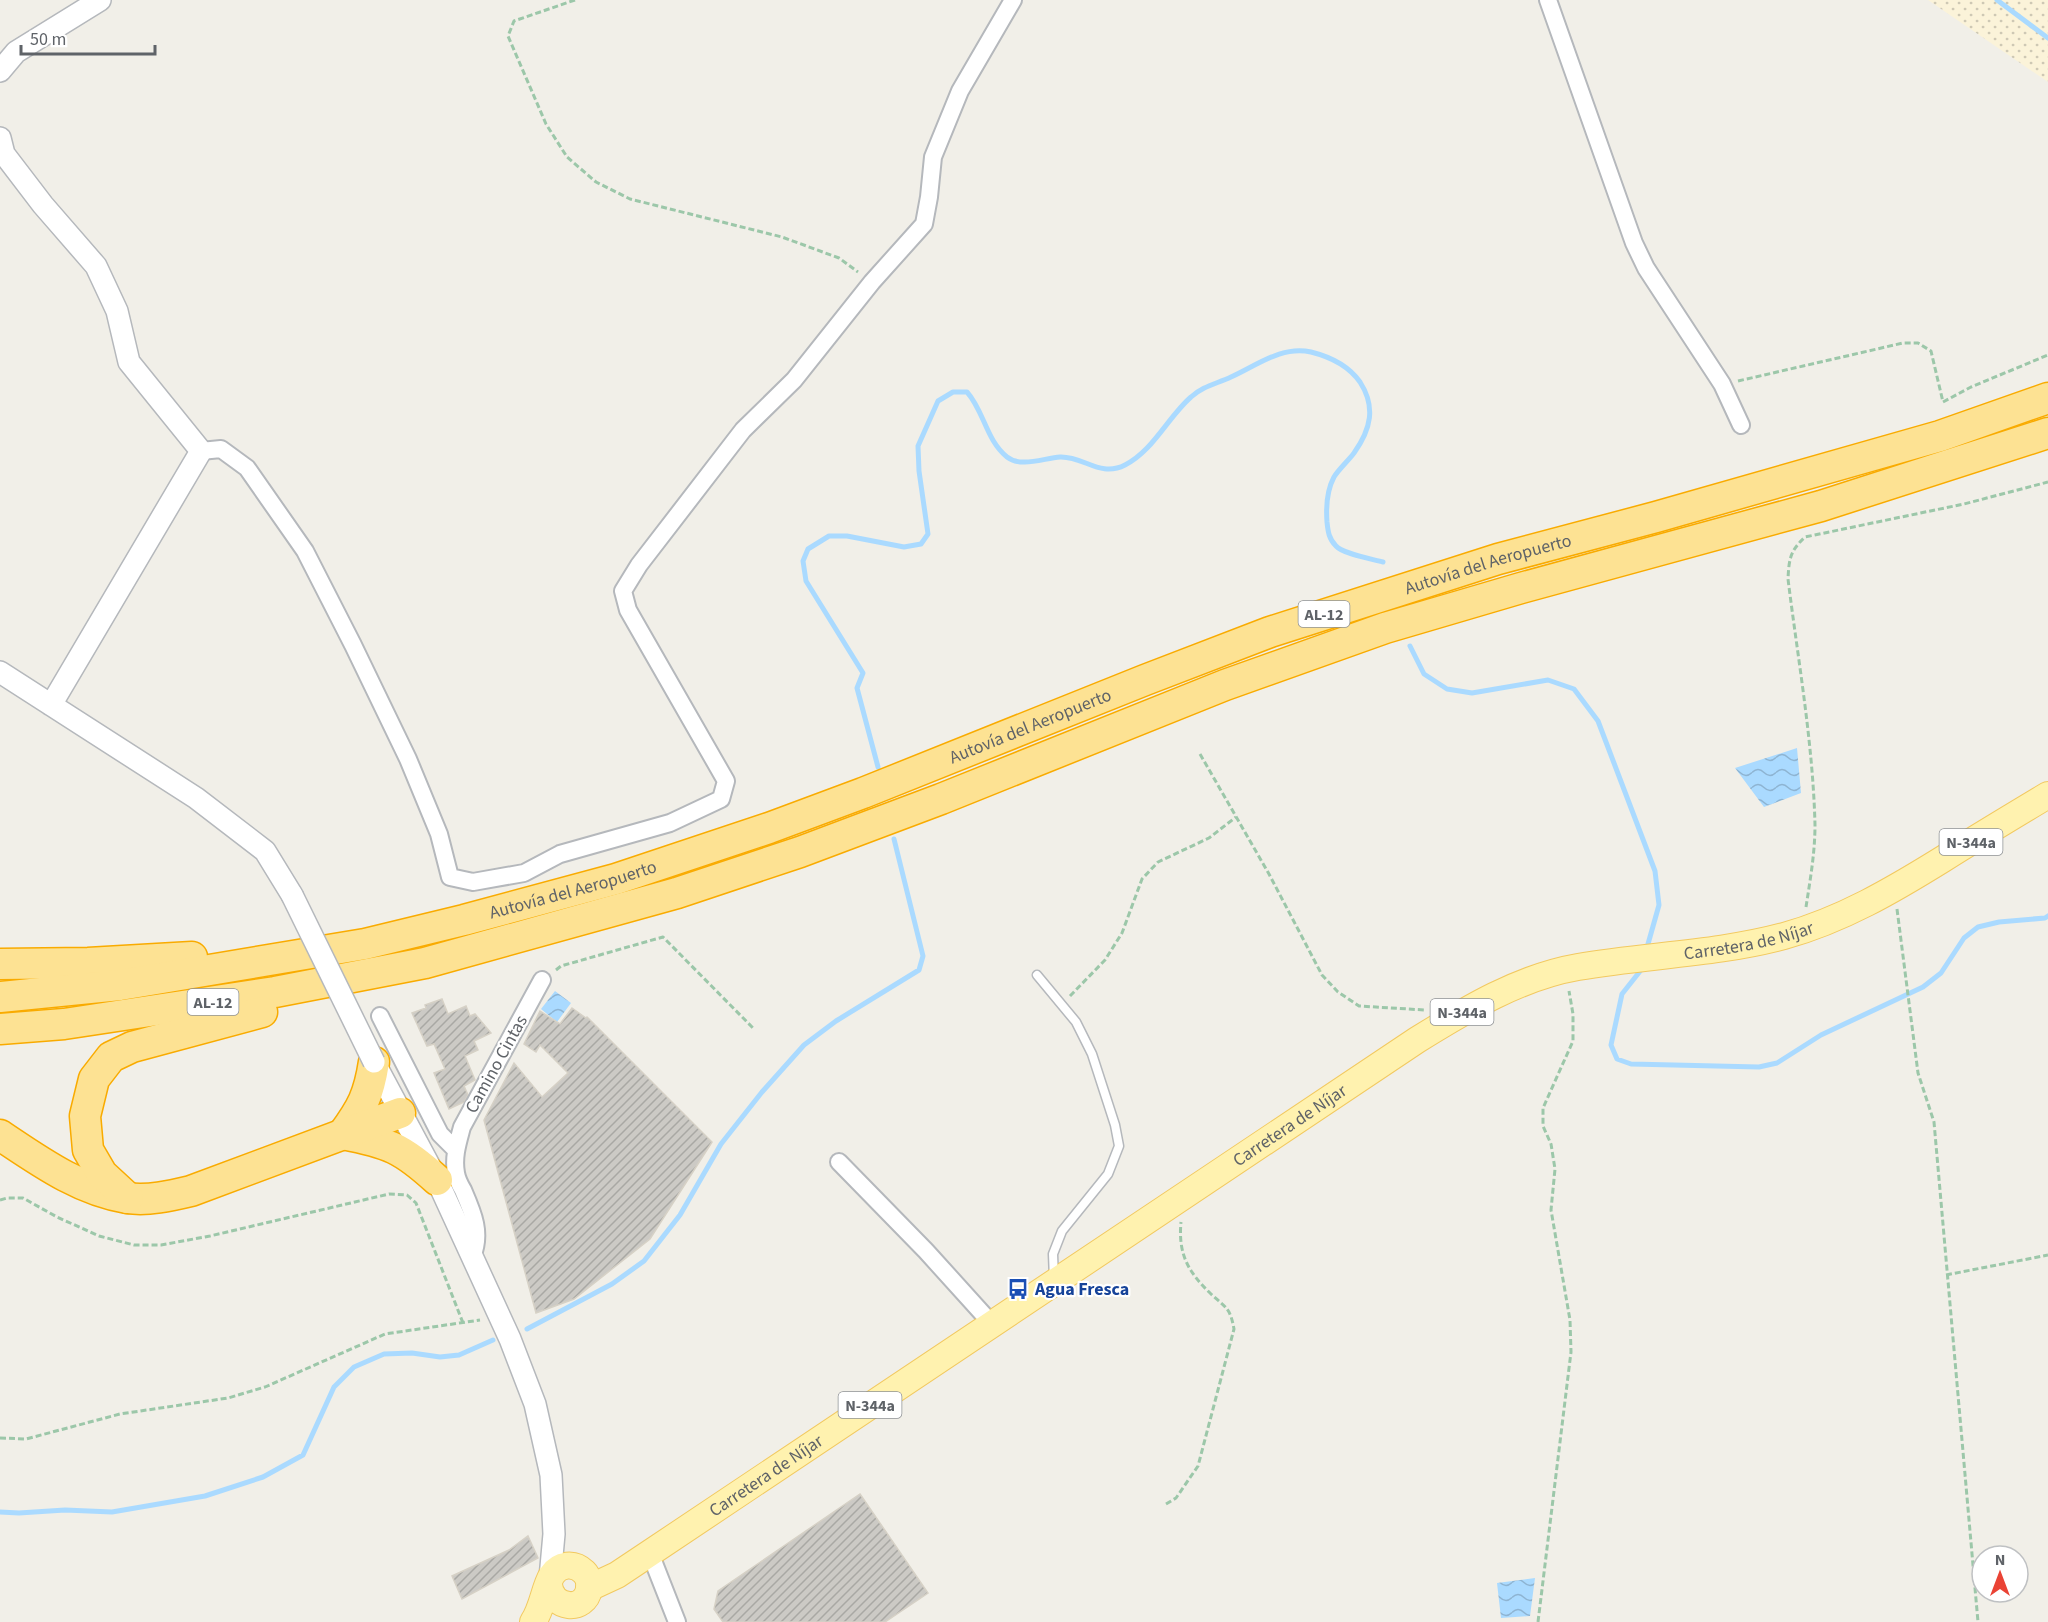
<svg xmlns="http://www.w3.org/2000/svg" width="2048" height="1622" font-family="'Source Sans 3',sans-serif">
<defs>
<pattern id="sand-dots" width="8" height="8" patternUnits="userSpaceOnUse" patternTransform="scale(1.5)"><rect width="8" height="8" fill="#fbf3d9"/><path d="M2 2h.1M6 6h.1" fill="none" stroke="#cec8b4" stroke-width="1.8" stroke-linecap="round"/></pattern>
<pattern id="water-waves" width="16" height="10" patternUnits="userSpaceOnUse" patternTransform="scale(1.5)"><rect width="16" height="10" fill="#aadaff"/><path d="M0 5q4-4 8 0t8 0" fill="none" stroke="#8eb4d2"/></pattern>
<pattern id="building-hatch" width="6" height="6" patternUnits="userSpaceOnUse" patternTransform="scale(1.5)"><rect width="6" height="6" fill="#cccac5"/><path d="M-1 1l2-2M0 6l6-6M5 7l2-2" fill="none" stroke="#a9a8a4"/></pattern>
</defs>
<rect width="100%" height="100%" fill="#f1efe8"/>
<path fill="url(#sand-dots)" d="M1928,0H2048V82Z"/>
<path fill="url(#water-waves)" d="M1797,748L1801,793L1764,807L1735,768Z
M555,991L571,1003L557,1022L541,1009Z
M1535,1578L1530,1616L1501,1618L1497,1583Z"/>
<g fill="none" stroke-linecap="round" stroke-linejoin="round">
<path stroke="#aadaff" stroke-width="5" d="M1997,0L2048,38
M1410,646L1424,674L1447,689L1472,693L1548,680L1574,689L1598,721L1655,871L1659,905L1648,944
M878,767L857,688L863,673L806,581L803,561L808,549L829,536H847L904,547L921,544L928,534L919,471L918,446L938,401L953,392H967C984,411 986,440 1007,457C1021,468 1044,458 1060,457C1084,456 1100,478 1125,465C1153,451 1168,417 1191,397C1203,386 1216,384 1231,377C1256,366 1282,345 1311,352C1331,357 1348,365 1360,382C1376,407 1371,429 1354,453C1348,461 1339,469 1334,477C1327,490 1326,508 1327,522C1328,532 1329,539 1336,546C1343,554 1372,559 1383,562
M1641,970L1622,994L1611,1045L1617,1059L1631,1064L1759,1067L1777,1063L1821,1035L1923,987L1941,973L1964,938L1978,927L1999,922L2045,918L2048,916
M527,1329L612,1284L644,1261L680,1215L721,1144L762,1092L804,1045L836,1021L919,970L923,956L894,839
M0,1512L19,1513L65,1510L112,1512L205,1496L263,1477L303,1455L334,1387L354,1367L384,1354L412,1353L440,1357L459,1355L493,1340"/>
</g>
<path fill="url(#building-hatch)" stroke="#d6d1c6" stroke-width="1.5" d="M442,999L448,1014L466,1006L470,1016L475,1014L491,1033L474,1041L478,1050L465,1056L475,1080L464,1086L468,1095L464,1102L449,1109L434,1073L445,1069L434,1044L427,1046L412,1013L426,1008L425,1005Z
M572,1008L586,1018L587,1017L712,1142L650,1239L574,1299L536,1313L484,1120L514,1063L542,1097L568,1073L540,1045L536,1052L524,1044L540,1011L560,1024Z
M860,1494L928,1593L885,1622H723L714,1609L718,1591Z
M528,1536L538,1558L462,1599L452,1576L509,1550Z"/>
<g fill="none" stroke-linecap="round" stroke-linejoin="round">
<defs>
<path id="service" d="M1037,975L1076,1022L1092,1054L1115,1125L1119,1146L1108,1174L1062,1231L1053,1254L1054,1279"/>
<path id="minor" d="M1548,0L1634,243L1646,268L1722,384L1741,425
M201,451L221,449L247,468L305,551L353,645L408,759L439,834L450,877L473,882L524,873L560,854L670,823L721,799L726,781L628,610L623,591L639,565L743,430L794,380L872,282L924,224L929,197L933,157L960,91L1013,0
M380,1016L440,1134L455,1149
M839,1162L926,1251L992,1324
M472,1257C482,1233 473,1213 463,1190C460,1185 457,1179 456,1173C453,1157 458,1142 462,1127L542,980
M650,1553L677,1622"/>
<path id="tertiary" d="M0,71L16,52L100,0
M0,138L4,154L43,205L96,266L117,311L129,362L201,451L51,705
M0,672L196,798L265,851L292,895
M374,1062L437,1180L510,1339L535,1404L551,1475L554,1534L550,1578"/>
<g id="primary">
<path id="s1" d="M589,1588L617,1575L650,1553L1417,1040C1467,1009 1520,977 1578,967C1647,955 1717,954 1784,936C1842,920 1893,890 1943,859C1978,837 2013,816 2048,795"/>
<path d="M533,1622C543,1607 544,1588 552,1575C559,1564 574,1562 584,1572C588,1576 590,1583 589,1589C585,1613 552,1609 549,1585"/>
</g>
<g id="motorway">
<path d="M0,964L88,963L192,957"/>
<path id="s2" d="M0,997L120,985L365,944L464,920L616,879L769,828L863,793L1145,680L1270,632L1498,559L1656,517L1940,436L2048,398"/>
<path d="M0,1029L64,1024L275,992L425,963L677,893L800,852L941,799L1225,685L1385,628L1521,588L1821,506L2048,433"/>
<path d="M343,1134C389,1143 402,1148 437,1180"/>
<path d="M343,1134C362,1108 369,1095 374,1062"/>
<path d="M0,1135C39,1161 79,1190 127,1198C148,1201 170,1196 191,1191L400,1113"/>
<path d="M128,1198L102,1174L88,1150L85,1116L94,1079L111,1057L132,1047L262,1012"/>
</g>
</defs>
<use href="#service" stroke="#b5b8bc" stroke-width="11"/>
<use href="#minor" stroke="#b5b8bc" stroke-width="20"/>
<use href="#tertiary" stroke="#b5b8bc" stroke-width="24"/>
<use href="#primary" stroke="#f2c960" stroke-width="28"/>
<use href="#motorway" stroke="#f9ab00" stroke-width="33"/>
<path stroke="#9cc7a9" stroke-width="3" stroke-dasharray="6 3" stroke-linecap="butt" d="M575,0L514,21L508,36L546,124L567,157L596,182L630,199L782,237L839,258L858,272
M1738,381L1903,343H1918L1931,351L1943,402L1971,387L2048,355
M1200,754L1269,874L1322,975L1338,992L1359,1006L1425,1010
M1806,907C1810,881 1815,853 1815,825C1813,743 1798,660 1788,579C1789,559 1790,551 1805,537L1964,504L2048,482
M1897,909L1918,1073L1934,1122L1978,1622
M556,970L561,966L663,937L754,1029
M1070,996L1105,960L1122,933L1142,879L1158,862L1209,838L1236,817
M0,1200L7,1198H23L57,1217L99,1236L134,1245H161L210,1236L389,1194L407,1195L416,1203L463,1323
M1946,1275L2048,1255
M0,1438L26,1439L120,1414L228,1398L265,1387L385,1334L480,1320
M1166,1504L1176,1498L1198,1466L1234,1329C1230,1307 1226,1308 1211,1294C1188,1272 1178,1254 1181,1222
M1538,1622L1571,1352L1570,1320L1551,1210L1555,1169L1551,1144L1543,1126V1108L1573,1041V1014L1569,991"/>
<use href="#service" stroke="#fff" stroke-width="8"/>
<use href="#minor" stroke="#fff" stroke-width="16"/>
<use href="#tertiary" stroke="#fff" stroke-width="21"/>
<use href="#primary" stroke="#fff2af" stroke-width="26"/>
<use href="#motorway" stroke="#fde293" stroke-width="30"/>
<defs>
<path id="tertiary-bridge" d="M292,895L374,1062"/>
</defs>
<use href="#tertiary-bridge" stroke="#b5b8bc" stroke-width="24" stroke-linecap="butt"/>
<use href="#tertiary-bridge" stroke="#fff" stroke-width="21"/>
</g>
<defs>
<symbol id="bus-bare" viewBox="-9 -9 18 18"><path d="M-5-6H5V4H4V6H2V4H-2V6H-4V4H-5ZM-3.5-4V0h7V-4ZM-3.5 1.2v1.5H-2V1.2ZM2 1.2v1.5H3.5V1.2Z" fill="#1a4fb4" stroke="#fff" stroke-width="2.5" paint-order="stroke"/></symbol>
</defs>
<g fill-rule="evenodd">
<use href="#bus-bare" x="1003" y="1274" width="30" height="30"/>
</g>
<g text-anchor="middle" stroke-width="4.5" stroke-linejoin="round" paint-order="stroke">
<g fill="#fff" stroke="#8f9295" stroke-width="1.5">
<rect x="1298.5" y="601" width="51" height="26" rx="4.5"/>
<rect x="1939.5" y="829" width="63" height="26" rx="4.5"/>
<rect x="187.5" y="989" width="51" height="26" rx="4.5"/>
<rect x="1430.5" y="999" width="63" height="26" rx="4.5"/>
<rect x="838.5" y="1392" width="63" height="26" rx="4.5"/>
</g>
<g font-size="16" font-weight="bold" fill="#5f6368">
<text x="1324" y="620">AL-12</text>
<text x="1971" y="848">N-344a</text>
<text x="213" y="1008">AL-12</text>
<text x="1462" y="1018">N-344a</text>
<text x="870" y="1411">N-344a</text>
</g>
<g font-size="18" fill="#5f6368" stroke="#fff">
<text dy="6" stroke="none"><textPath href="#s2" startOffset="1556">Autovía del Aeropuerto</textPath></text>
<text dy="6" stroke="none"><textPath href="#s2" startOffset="1070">Autovía del Aeropuerto</textPath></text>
<text dy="6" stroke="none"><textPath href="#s2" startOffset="584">Autovía del Aeropuerto</textPath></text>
<text dy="6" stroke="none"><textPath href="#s1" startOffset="1344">Carretera de Níjar</textPath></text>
<text transform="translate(496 1064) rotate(-61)" y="6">Camino Cintas</text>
<text dy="6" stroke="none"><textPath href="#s1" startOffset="840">Carretera de Níjar</textPath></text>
<text dy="6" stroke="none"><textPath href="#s1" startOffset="210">Carretera de Níjar</textPath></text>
</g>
<g font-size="18" font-weight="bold" fill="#164399" stroke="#fff" text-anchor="start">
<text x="1035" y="1295">Agua Fresca</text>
</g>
</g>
<g transform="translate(2000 1574)"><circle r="28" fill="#ffffff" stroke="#bfc1c3" stroke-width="1.5"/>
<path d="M0-4.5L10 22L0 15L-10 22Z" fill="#ea4335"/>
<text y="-9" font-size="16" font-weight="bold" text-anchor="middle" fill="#5f6368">N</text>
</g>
<path d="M21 45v9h134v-9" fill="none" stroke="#5f6368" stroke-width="3"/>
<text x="30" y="45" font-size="18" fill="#5f6368" stroke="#ffffff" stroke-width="4.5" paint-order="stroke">50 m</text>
</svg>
